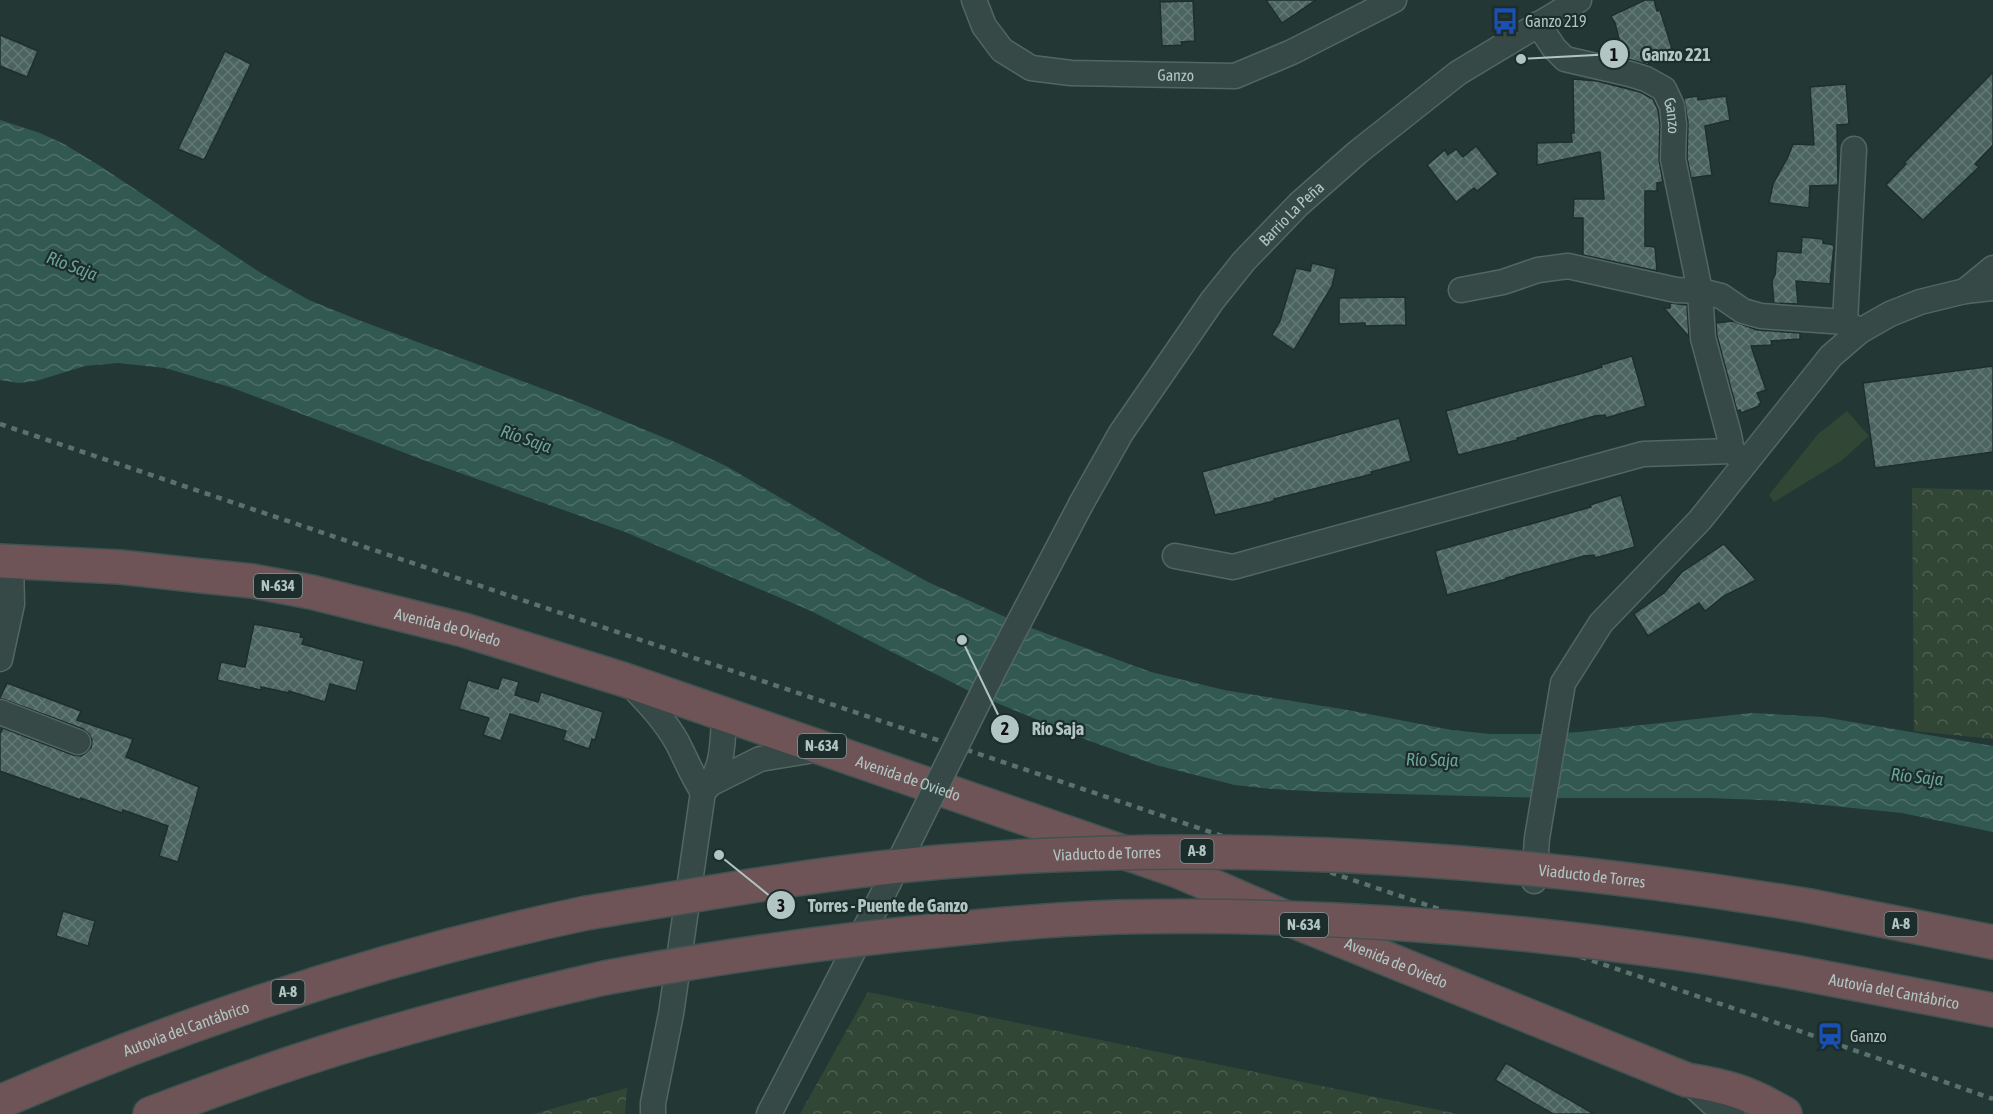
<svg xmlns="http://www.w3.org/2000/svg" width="1993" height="1114" font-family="'Asap Condensed',sans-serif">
	<defs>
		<pattern id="forest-crowns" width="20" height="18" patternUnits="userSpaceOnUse" patternTransform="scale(1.5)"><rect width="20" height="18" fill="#324636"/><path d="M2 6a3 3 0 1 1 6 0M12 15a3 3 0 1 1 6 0" fill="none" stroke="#4d5f51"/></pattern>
		<pattern id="water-waves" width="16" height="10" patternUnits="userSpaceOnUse" patternTransform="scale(1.5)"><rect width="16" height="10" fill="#325852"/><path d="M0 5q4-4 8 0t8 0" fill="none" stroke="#4d6e69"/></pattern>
		<pattern id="building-cross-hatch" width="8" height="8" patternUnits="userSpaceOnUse" patternTransform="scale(1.5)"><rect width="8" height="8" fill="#4b6460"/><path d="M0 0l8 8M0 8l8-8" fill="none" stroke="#637975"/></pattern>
	</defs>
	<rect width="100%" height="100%" fill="#233835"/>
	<g fill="url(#forest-crowns)">
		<path d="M1912 488 1993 490V739L1914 731Z"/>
		<path d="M868 992 1458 1114H800Z"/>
		<path d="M627 1088 625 1114H533Z"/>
	</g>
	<path fill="#324636" d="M1847 411 1869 436 1841 461 1774 502 1769 495 1818 434Z"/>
	<path fill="url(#water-waves)" d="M0 120 40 133 64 144 97 164 261 273 309 300 356 319 573 400 677 443 728 467 871 551 928 582 1023 625 1151 672 1224 690 1342 709 1452 730 1490 734H1542L1579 732 1751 713 1823 717 1993 746V832L1902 813 1784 801 1709 798H1548L1324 792 1273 789 1235 785 1156 765 1079 737 973 693 809 610 625 532 421 459 230 387 165 368 118 363 85 366 36 381 19 383 0 380Z"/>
	<g fill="url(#building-cross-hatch)" stroke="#1e2f2d" stroke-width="1.5">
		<path d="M1266 0H1316L1282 23Z"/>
		<path d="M1645 0H1654L1657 11 1660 10 1672 49 1661 52 1662 56 1648 60 1649 65 1624 58 1615 23 1611 16Z"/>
		<path d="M1193 1 1195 41 1181 42 1182 45 1162 46 1160 2Z"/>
		<path d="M0 35 38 51 27 77 0 66Z"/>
		<path d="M225 51 251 64 204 160 178 149Z"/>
		<path d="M1993 72V145L1975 164 1979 167 1923 220 1886 185 1906 164 1904 163Z"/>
		<path d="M1573 79 1597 81 1640 92 1653 99 1658 110 1660 125 1659 159 1663 182 1657 183V191H1645V246L1655 247 1657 271 1583 255V218H1573L1574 199H1604L1600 152 1537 165V143L1572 142 1571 133H1574Z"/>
		<path d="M1846 84 1849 124 1837 125 1838 185 1810 186 1809 208 1769 203 1773 184 1788 157 1793 144 1814 145 1810 87Z"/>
		<path d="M1698 96V100L1726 96 1730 120 1705 126 1712 175 1691 178 1687 158 1688 123 1684 98Z"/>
		<path d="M1476 146 1498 174 1477 191 1474 188 1456 202 1427 165 1445 150 1448 155 1456 149 1463 157Z"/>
		<path d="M1802 237 1823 239V243L1834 245 1830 284 1796 281 1798 304 1774 303 1772 281 1775 275 1777 251 1801 253Z"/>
		<path d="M1312 263 1336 269 1332 286 1294 350 1272 335 1280 321 1296 268 1310 271Z"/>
		<path d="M1405 297 1406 325 1365 326V323L1339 324V298Z"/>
		<path d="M1670 303 1687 305 1689 337 1664 308H1670Z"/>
		<path d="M1733 321 1757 330 1800 333V339L1771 341 1772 345 1751 346 1766 390 1757 393 1761 403 1759 404V406L1741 413 1740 410 1737 411 1717 336 1716 323Z"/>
		<path d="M1632 356 1646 406 1606 418 1605 415 1595 416 1517 438V440L1458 455 1446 411 1583 373 1602 367 1601 365Z"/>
		<path d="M1993 366V452L1875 468 1863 383Z"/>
		<path d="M1399 418 1411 461 1371 472 1372 474 1274 499V501L1215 515 1202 472Z"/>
		<path d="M1621 495 1635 547 1595 558 1594 555 1584 556 1506 578 1507 579 1447 595 1435 551 1591 507 1590 505Z"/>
		<path d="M1724 544 1756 580 1724 596 1705 611 1699 603 1648 636 1634 614 1664 593 1682 572Z"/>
		<path d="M254 624 301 633 300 637 304 638 302 644 364 661 356 691 330 684 325 702 289 691V693L261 687V690L217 680 221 662 245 667Z"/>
		<path d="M502 677 519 682 515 695 538 702 541 692 603 712 595 740 592 739 589 749 563 740 566 731 510 714 501 741 483 735 489 718 459 709 468 680 498 689Z"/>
		<path d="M7 683 81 711 77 720 133 739 126 757 199 787 178 862 159 856 168 826 123 810 122 813 81 798V800L0 771V734L3 728 73 755 81 756 86 753 91 748 92 740 89 734 83 729 0 698Z"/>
		<path d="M63 911 95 921 88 946 56 936Z"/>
		<path d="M1506 1063 1594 1114H1553L1495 1080Z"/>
	</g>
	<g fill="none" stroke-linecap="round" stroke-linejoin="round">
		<defs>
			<g id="minor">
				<path id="s1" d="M974 0 984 26 1002 50 1031 68 1071 73 1235 76 1292 52 1394 0"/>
				<path id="s2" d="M1538 24 1554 48 1565 59 1630 74 1646 79 1664 89 1672 106 1674 124 1673 159 1700 291 1703 338 1729 435 1732 451 1744 461"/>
				<path d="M1461 290 1503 282 1538 270 1568 266 1676 290 1700 291 1721 296 1743 311 1761 316 1845 322 1860 331"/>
				<path d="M1965 291 1993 268"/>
				<path d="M1845 322 1854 149"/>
				<path id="s3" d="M1081 504 1121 433 1212 301 1244 261 1299 204 1358 152 1458 73 1579 0"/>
				<path d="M1175 556 1233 567 1643 454 1732 451"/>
				<path d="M0 659 12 604 11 562"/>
				<path d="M629 683C647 702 664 719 677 742 686 759 692 776 703 792"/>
				<path d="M0 712 78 742"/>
				<path d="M712 783 760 759 820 749"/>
				<path d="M1534 881 1537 838 1563 683 1601 623 1700 520 1831 356 1860 331 1890 314 1920 302 1965 291 1993 288"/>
				<path d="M1687 1080 1713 1104 1732 1114"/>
				<path d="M653 1114V1103L671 1014 703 792C724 772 723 740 724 713"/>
				<path d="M769 1114 888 884"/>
			</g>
			<g id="highway">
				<path id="s4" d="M0 561 120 567 193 575 252 581 311 592 464 630 625 680 1178 871 1296 922 1687 1080C1727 1086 1750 1093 1785 1114"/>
				<path d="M1810 906 1993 942"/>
				<path id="s5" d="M1794 972 1993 1010"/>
				<path id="s6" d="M0 1102C189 1020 384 956 586 913"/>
				<path d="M150 1114C231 1083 313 1054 396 1031 465 1011 534 994 604 978"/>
			</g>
		</defs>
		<use href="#minor" stroke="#546664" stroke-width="27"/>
		<use href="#highway" stroke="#415351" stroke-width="36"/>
		<use href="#minor" stroke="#364946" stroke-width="24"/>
		<use href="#highway" stroke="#6e5457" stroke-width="33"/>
		<path stroke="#5a726e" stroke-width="4.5" stroke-dasharray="6 6" stroke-linecap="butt" d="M0 424 1780 1024 1993 1099"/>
		<defs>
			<path id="minor-bridge" d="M888 884 995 668 1081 504"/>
			<g id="highway-bridge">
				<path id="s7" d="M586 913C703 894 822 872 941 862 1231 838 1522 858 1810 906"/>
				<path d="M604 978C716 957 830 941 944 930 1001 924 1059 919 1118 917 1302 913 1487 926 1670 952 1711 957 1753 965 1794 972"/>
			</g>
		</defs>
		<use href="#minor-bridge" stroke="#546664" stroke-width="27" stroke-linecap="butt"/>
		<use href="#highway-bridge" stroke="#415351" stroke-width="36" stroke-linecap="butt"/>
		<use href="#minor-bridge" stroke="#364946" stroke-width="24"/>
		<use href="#highway-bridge" stroke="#6e5457" stroke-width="33"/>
	</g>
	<defs>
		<symbol id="bus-bare" viewBox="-9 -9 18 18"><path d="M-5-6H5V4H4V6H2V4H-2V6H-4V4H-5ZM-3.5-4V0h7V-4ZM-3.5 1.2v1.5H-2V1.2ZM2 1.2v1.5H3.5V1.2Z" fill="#1a4fb4" stroke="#1c2d2b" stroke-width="2.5" paint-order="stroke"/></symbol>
		<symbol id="station-bare" viewBox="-9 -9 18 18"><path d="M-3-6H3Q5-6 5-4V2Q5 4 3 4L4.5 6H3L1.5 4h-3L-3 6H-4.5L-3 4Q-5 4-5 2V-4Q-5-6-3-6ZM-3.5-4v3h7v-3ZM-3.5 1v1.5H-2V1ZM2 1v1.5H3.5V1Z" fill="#1a4fb4" stroke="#1c2d2b" stroke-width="2.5" paint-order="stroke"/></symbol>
	</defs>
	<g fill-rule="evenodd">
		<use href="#bus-bare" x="1486" y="2" width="38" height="38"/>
		<use href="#station-bare" x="1811" y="1017" width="38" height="38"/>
	</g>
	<g text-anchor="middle" stroke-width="4.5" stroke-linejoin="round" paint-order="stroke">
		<g fill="#1c2d2b" stroke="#849795" stroke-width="1.5">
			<rect x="254" y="574" width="48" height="24" rx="4.5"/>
			<rect x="798" y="734" width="48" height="24" rx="4.5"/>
			<rect x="1180.5" y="839" width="33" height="24" rx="4.5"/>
			<rect x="1884.5" y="912" width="33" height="24" rx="4.5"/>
			<rect x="1280" y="913" width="48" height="24" rx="4.5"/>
			<rect x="271.5" y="980" width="33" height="24" rx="4.5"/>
		</g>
		<g font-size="15" font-weight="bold" fill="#b1c5c2">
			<text x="278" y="591">N-634</text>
			<text x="822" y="751">N-634</text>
			<text x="1197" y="856">A-8</text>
			<text x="1901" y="929">A-8</text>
			<text x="1304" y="930">N-634</text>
			<text x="288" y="997">A-8</text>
		</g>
		<g font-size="16" fill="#b1c5c2" stroke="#1c2d2b" text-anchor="start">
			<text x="1525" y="27">Ganzo 219</text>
			<text x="1850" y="1042">Ganzo</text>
		</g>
		<g font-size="16" fill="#b1c5c2" stroke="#1c2d2b">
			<text dy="6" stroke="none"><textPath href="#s1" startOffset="237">Ganzo</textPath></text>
			<text dy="6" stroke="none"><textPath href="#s2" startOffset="177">Ganzo</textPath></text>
			<text dy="6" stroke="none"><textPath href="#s3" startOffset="360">Barrio La Peña</textPath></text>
			<text dy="6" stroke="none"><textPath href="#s4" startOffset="454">Avenida de Oviedo</textPath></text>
			<text dy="6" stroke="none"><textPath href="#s4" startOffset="939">Avenida de Oviedo</textPath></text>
			<text dy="6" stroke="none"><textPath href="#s7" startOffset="525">Viaducto de Torres</textPath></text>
			<text dy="6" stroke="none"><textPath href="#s7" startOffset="1011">Viaducto de Torres</textPath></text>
			<text dy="6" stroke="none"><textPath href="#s4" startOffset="1461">Avenida de Oviedo</textPath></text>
			<text dy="6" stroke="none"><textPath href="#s5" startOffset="102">Autovía del Cantábrico</textPath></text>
			<text dy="6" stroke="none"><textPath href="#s6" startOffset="200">Autovía del Cantábrico</textPath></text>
		</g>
		<g font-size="18" font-style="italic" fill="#6ca299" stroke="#1c2d2b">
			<text transform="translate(72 266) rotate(21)" y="6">Río Saja</text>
			<text transform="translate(526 439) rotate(19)" y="6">Río Saja</text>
			<text transform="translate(1432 760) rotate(1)" y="6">Río Saja</text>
			<text transform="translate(1917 777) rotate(6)" y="6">Río Saja</text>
		</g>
	</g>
	<path fill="none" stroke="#b1c5c2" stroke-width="2" d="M1521 59L1614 54M962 640L1005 729M719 855L781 905"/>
	<g fill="#b1c5c2" stroke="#1c2d2b" stroke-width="2">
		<circle cx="1521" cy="59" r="6"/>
		<circle cx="962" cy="640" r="6"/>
		<circle cx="719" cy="855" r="6"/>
		<circle cx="1614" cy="54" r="15"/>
		<circle cx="1005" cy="729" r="15"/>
		<circle cx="781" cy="905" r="15"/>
	</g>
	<g font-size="18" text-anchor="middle" font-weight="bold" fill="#111">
		<text x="1614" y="61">1</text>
		<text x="1005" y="735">2</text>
		<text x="781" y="912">3</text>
	</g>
	<g font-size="18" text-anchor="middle" font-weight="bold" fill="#b1c5c2" stroke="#1c2d2b" stroke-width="4.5" stroke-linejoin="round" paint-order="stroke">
		<text x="1676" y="61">Ganzo 221</text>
		<text x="1058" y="735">Río Saja</text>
		<text x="888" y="912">Torres - Puente de Ganzo</text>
	</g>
</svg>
